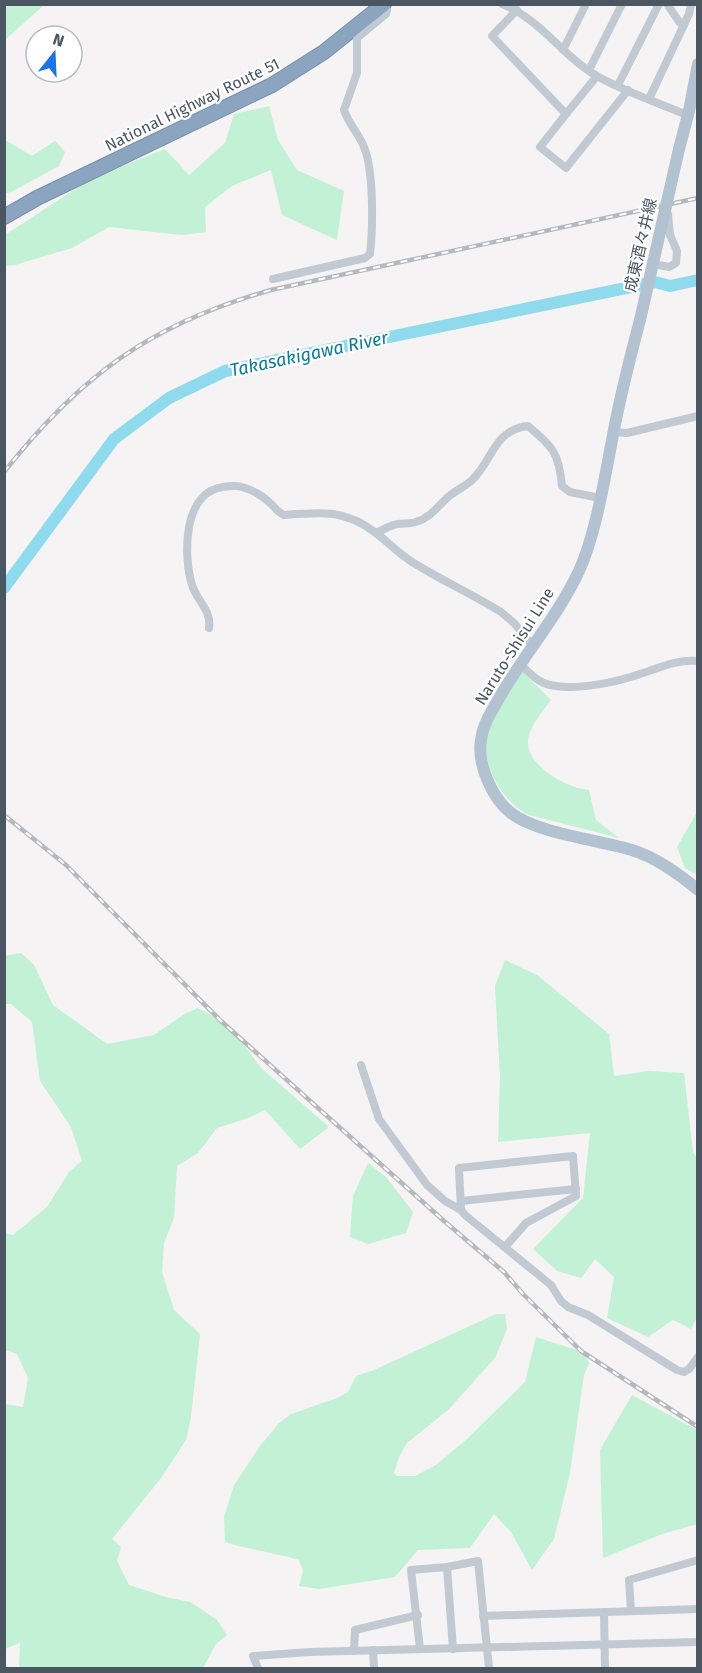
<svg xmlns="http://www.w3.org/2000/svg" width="702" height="1673" font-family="'Fira Sans','Noto Sans JP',sans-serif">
	<rect width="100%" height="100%" fill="#f5f3f3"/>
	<g fill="#c3f1d5">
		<path d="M5 4H44V5L5 40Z"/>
		<path d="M269 106 278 140 297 170 344 191 337 240 282 215 271 170 232 186 205 207 206 232 182 235 109 227 72 248 15 265 5 266V235L92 178 165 149 189 175 225 143 234 114Z"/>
		<path d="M5 140 32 156 55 141 65 152 59 166 11 192 5 193Z"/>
		<path d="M520 669 551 700C543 711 529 727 528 741 527 767 567 788 589 790L596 820 619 838 529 815C498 800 477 757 490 723 497 705 510 687 520 669Z"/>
		<path d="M697 812V875L685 868 677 847Z"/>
		<path d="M21 953 34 965 53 1005 107 1044 154 1035 186 1013 198 1008 230 1026 261 1068 329 1127 300 1149 265 1110 248 1118 217 1128 198 1153 177 1166 174 1218 164 1243 162 1272 174 1310 200 1334 191 1417 186 1440 161 1478 112 1539 121 1547 117 1561 129 1585 166 1597 190 1602 216 1619 227 1635 216 1644 203 1668H19L20 1643 5 1649V1404L23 1407 28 1378 17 1354 5 1350V1233L13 1235 47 1207 69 1172 82 1161 71 1127 40 1081 32 1022 11 1004H5V956Z"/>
		<path d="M505 960 537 975 609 1034 614 1076 649 1071 684 1073 693 1152 698 1160V1315L691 1329 673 1320 648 1337 607 1318 614 1277 595 1259 581 1278 557 1271 533 1249 583 1198 590 1133 498 1142 500 1077 495 986Z"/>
		<path d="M368 1163 386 1177 413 1212 406 1233 368 1244 350 1237 353 1196Z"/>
		<path d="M496 1314H505L507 1329 495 1358 448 1410 407 1443 399 1457 394 1473 397 1476H415L436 1465 467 1439 525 1382 536 1337 583 1352 589 1363 584 1375 570 1473 554 1539 532 1570 511 1532 494 1514 470 1548 418 1550 395 1577 319 1589 299 1586 303 1571 299 1560C274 1552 249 1550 225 1542L224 1517 234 1485 260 1446 278 1424 291 1414 337 1398 348 1392 356 1376 374 1370Z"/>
		<path d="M632 1395 697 1430V1524L662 1534 603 1558 600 1450Z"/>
	</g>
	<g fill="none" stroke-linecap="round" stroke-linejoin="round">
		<path stroke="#90daee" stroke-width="12" d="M4 588 114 439 169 398 225 371 655 282 670 286 698 280"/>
		<defs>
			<path id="highway" d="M4 217 37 198 272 85 324 52 384 4"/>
		</defs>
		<use href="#highway" stroke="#7690ad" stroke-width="16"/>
		<g stroke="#c1cad2" stroke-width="8">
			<path d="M502 4C541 19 562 56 597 76 621 90 656 102 682 113L689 111"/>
			<path d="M667 4 680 23 684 25"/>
			<path d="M517 10 492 36 566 114 540 147 566 168 628 90"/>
			<path d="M563 50 586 4"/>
			<path d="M589 70 622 4"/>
			<path d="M618 85 659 4"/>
			<path d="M649 99 689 14 691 4"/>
			<path d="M566 114 597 76"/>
			<path d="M653 264 669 267 676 263 677 251 670 235 668 214"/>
			<path d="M273 279 365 258 370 254C373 228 374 171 364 147 359 134 348 123 344 110L357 73V38L386 14 387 10 383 5"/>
			<path d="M613 432 627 433 698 416"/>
			<path d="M376 533C383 530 390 525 398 524 404 523 410 524 416 522 430 518 438 506 448 497 455 491 464 487 471 481 493 461 493 430 528 426 553 447 559 453 562 486L570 492 600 498"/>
			<path d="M209 628C212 611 197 601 192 585 183 555 183 492 223 487 229 486 236 485 242 487 252 490 263 496 270 503 275 507 277 512 284 515 320 512 345 509 376 533 388 542 399 554 412 562 441 580 472 594 501 612L514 623 533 646"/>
			<path d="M520 664C529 672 538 683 550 685 576 691 618 682 643 673 661 667 678 659 698 661"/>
			<path d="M361 1065 379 1119 427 1185 445 1201 461 1210 465 1215 551 1285 561 1301 568 1307 588 1315 677 1370 684 1372 689 1369 698 1357"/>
			<path d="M461 1201 576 1189"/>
			<path d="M461 1210 459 1168 573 1156 576 1196 526 1223 505 1247"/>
			<path d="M447 1567 453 1649"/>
			<path d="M631 1610 629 1580 698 1560"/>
			<path d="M604 1612 605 1668"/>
			<path d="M483 1616 698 1609"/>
			<path d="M420 1649 411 1570 447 1567 478 1561 489 1668"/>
			<path d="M373 1650 374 1668"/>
			<path d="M354 1651 355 1630 418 1615"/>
			<path d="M258 1668 253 1656 310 1652 698 1642"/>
		</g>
		<g stroke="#b3c2d1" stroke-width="12">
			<path d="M679 149 689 111 698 64"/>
			<path d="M640 320C630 358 620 396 613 435 605 476 596 534 579 571 558 616 525 653 501 695 493 709 483 723 481 740 477 764 492 798 511 813 536 833 599 840 632 850 657 858 678 873 698 890"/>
		</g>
		<use href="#highway" stroke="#8ba5c1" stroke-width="14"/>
		<defs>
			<g id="rail">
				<path d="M4 472C81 375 151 324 271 290L698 198"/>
				<path d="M4 815 66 865 221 1021 444 1221 504 1272 523 1294 581 1351 698 1427"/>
			</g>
		</defs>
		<use href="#rail" stroke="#b5b8bd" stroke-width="4.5"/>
		<use href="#rail" stroke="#fff" stroke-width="2" stroke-dasharray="7" stroke-linecap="butt"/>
		<path stroke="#b3c2d1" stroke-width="12" d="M640 320 679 149"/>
	</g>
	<g text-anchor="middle" stroke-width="4.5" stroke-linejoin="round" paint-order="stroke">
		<g font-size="16" fill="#4a5661" stroke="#fff">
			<text transform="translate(192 104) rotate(-26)" y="6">National Highway Route 51</text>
			<text transform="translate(640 245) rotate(-77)" y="6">成東酒々井線</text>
			<text transform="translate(514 646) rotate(-58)" y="6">Naruto-Shisui Line</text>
		</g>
		<g font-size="18" font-style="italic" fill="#0c7c9b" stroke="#fff">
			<text transform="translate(309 354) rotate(-12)" y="6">Takasakigawa River</text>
		</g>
	</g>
	<rect width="702" height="1673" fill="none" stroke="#4a5661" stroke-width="12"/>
	<g transform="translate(54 54) rotate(18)"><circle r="28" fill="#ffffff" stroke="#b7bbc0" stroke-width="1.5"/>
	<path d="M0-4.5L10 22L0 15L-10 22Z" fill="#1a73e8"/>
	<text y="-9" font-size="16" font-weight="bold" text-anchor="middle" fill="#4a5661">N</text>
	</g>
</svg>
